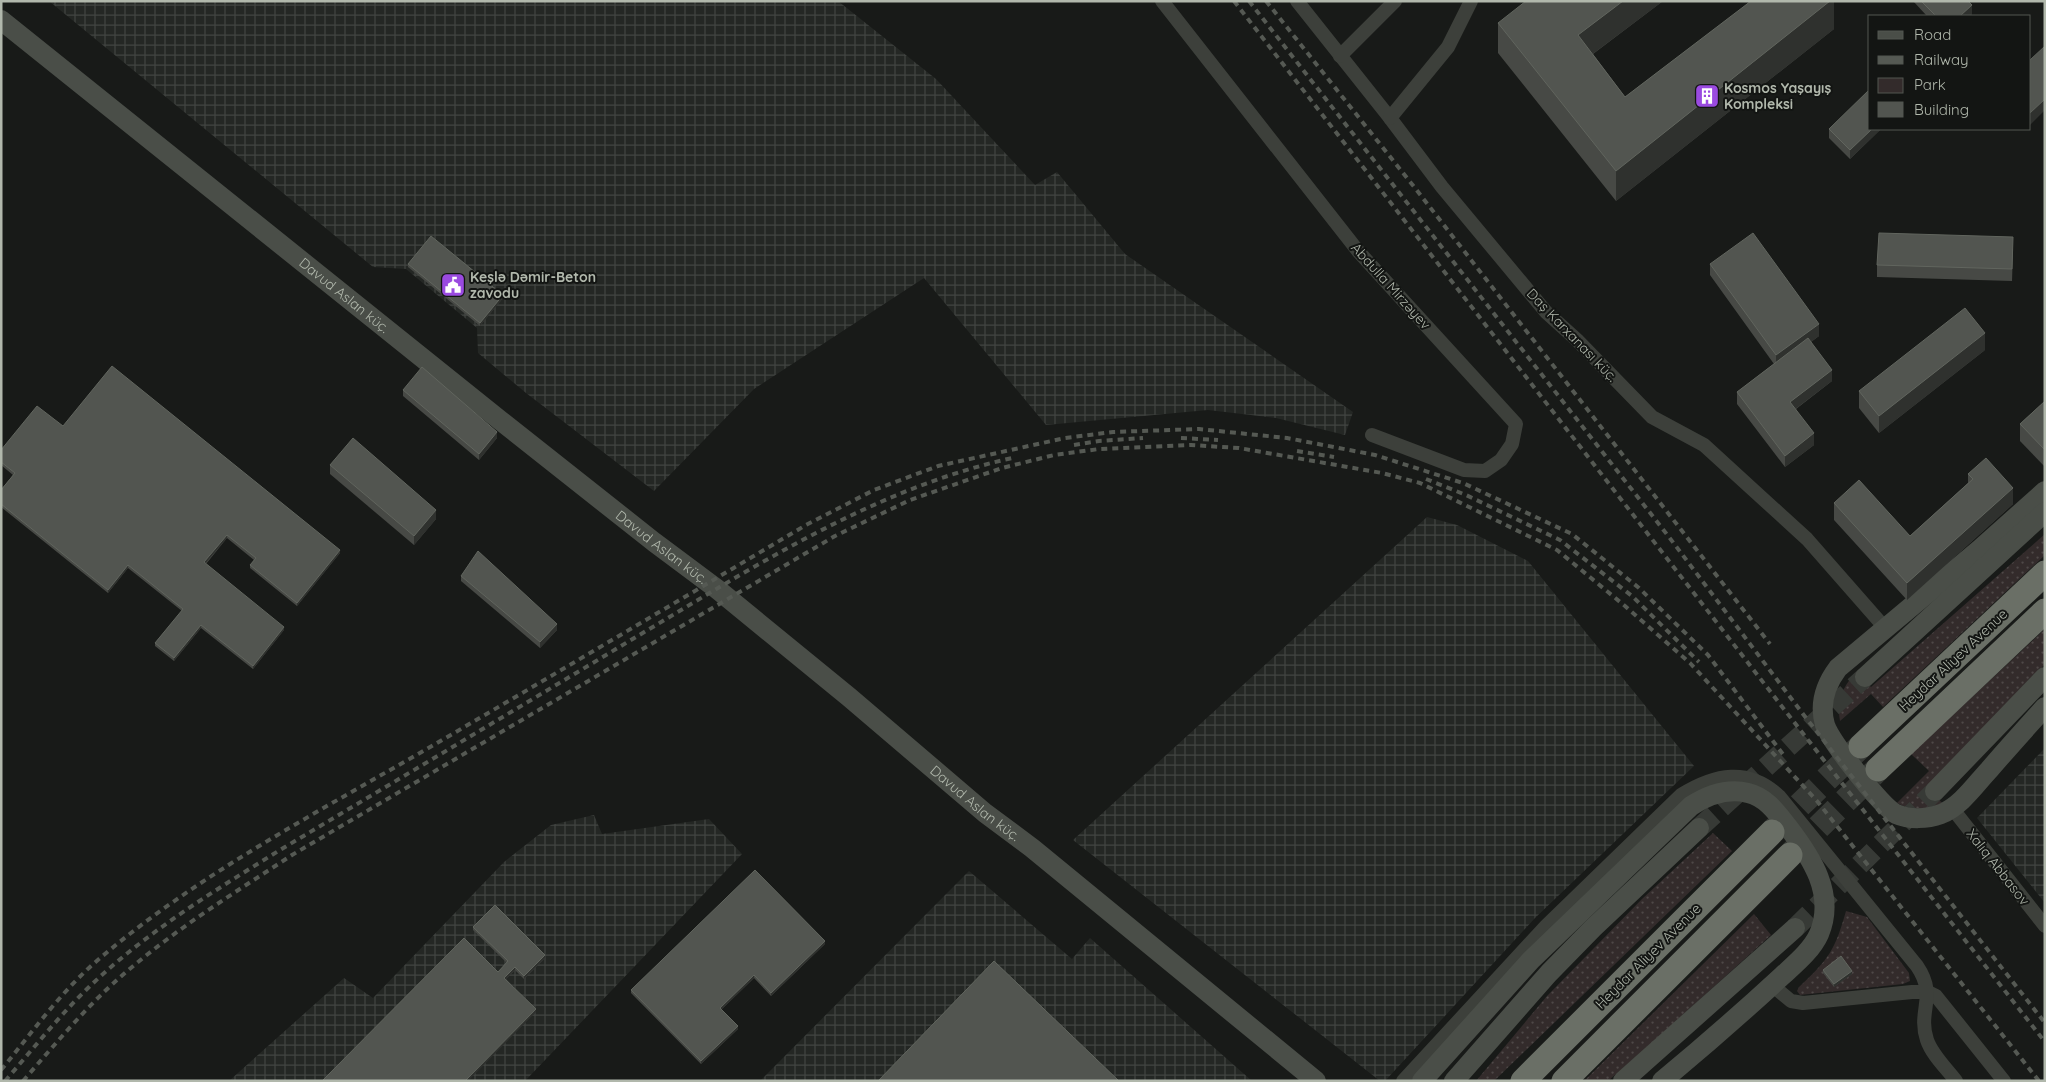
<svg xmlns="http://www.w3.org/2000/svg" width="2046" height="1082" font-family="Quicksand,sans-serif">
	<defs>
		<pattern id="industrial-grid" width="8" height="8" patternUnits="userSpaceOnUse" patternTransform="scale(1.25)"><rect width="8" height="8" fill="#242724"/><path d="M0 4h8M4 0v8" fill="none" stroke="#414441"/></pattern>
		<pattern id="green-dots" width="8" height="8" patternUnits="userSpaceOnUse" patternTransform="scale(1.25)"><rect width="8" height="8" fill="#332b2b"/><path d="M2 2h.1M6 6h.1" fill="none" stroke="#4e4847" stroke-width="1.8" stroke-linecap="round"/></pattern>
	</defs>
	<rect width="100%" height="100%" fill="#181a18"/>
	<g fill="url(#industrial-grid)">
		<path d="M49 1H838L936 79 1035 185 1057 172 1125 254 1353 412 1345 435 1276 418 1208 410 1046 425 924 278 754 389 654 491 526 393 478 353 477 328 406 269 373 267Z"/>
		<path d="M1427 517 1457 525 1528 561 1694 766 1535 918 1385 1081H1380L1073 840Z"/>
		<path d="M2045 748V903L1977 818Z"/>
		<path d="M594 815 602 834 709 819 742 854 525 1081H229L344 978 373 998 504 862 551 825Z"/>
		<path d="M969 871 1072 959 1090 938 1252 1081H760Z"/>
	</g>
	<g fill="url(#green-dots)">
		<path d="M2045 534V555L1883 707 1871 694 1840 721C1836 701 1843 685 1857 672L1871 687Z"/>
		<path d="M2045 629V664L1928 787 1942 803C1927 810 1911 811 1897 803L1929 771 1911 754Z"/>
		<path d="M1713 833 1732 851 1494 1081H1476L1547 996 1642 899Z"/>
		<path d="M1846 911 1867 917 1909 973 1910 981 1903 984 1800 995 1797 991 1799 987C1829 959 1835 950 1846 911Z"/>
		<path d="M1754 914 1771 935 1653 1042 1608 1081H1584Z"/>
	</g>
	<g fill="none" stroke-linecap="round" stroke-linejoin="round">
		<g stroke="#373a36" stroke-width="20" stroke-dasharray="20 10" stroke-linecap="butt">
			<path d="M1699 828 1865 677"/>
			<path d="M1795 928 1935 791"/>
		</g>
		<g stroke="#373a36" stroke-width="25" stroke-dasharray="25 12" stroke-linecap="butt">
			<path d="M1773 831 1861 746"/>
			<path d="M1792 853 1878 769"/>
		</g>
		<g stroke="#3d403b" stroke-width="14">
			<path d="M1162 1 1358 251 1516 424 1512 444 1501 460 1485 471 1464 470 1372 435"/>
			<path d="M1297 1 1390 118 1442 187 1546 312 1577 340 1652 417 1704 445 1807 539 1886 629"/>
			<path d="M1340 56 1395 1"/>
			<path d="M1390 118 1448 47 1471 1"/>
			<path d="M1952 808 2045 926"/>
			<path d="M1772 985 1791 1001 1803 1003 1912 992H1928L1936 996 2004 1081"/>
			<path d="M1403 1081 1546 926 1681 795C1715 774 1748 767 1779 796L1917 966C1938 997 1917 1010 1927 1040 1932 1055 1947 1069 1956 1081"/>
		</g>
		<g stroke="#4a4e48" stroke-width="20">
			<path id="s1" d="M1 20 501 421 654 542 717 589 849 697 985 813 1032 848 1316 1081"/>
			<path d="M2045 491 1979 550 1838 668C1826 684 1819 704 1825 725 1831 742 1881 806 1896 814 1910 820 1927 819 1941 814 1961 806 1975 785 1989 770 2007 749 2026 728 2045 707"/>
			<path d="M1865 677 2045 512"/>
			<path d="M1935 791 2045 677"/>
			<path d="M1422 1081 1531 960 1691 806C1708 795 1728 788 1748 793 1766 797 1777 813 1788 827 1811 857 1836 894 1819 934 1812 950 1795 964 1782 976 1743 1012 1703 1047 1662 1081"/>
			<path d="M1454 1081 1549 973 1593 928 1699 828"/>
			<path d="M1623 1081 1795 928"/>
		</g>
		<g stroke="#6a6f66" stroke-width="25">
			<path d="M1861 746 2045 573"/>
			<path d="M1878 769 2045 611"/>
			<path d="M1523 1081 1772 832"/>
			<path d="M1564 1081 1790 855"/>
		</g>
		<g stroke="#555953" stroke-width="4" stroke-dasharray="6 5" stroke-linecap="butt">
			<path d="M1234 1 1794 722 2045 1042"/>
			<path d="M1249 1 1669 537 1803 714 2045 1023"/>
			<path d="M1266 1 1415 188 1770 644"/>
			<path d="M1181 438 1218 440"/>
			<path d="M1074 445 1099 441 1143 438"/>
			<path d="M1297 451 1334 457"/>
			<path d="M1426 479 1466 495 1560 540 1632 596 1699 662"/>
			<path d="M1 1070C30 1035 57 997 91 966 192 877 322 810 437 743 560 671 683 598 806 525L874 490 938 466 1065 438 1113 432 1199 429 1287 438 1375 455 1463 483 1572 534 1639 588 1708 655 1785 757"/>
			<path d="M5 1081C33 1049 59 1016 89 987 145 933 214 891 280 850 399 779 518 708 636 637 757 565 874 489 1012 458"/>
			<path d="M23 1081C50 1050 76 1019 105 991 161 938 228 897 292 855L835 536 910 500 1002 468 1054 455 1099 449 1191 445 1239 448 1382 473 1420 483 1557 550 1625 606 1690 663 1817 801 2039 1081"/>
		</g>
	</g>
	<g fill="#474945">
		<path d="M1663 1 1593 54 1625 97 1749 3 1747 1H1834V29L1616 201 1498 53V23Z"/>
		<path d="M1913 1H1968L1972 14 1969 16H1927Z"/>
		<path d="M1829 129H1881L1850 159 1829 138Z"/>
		<path d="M2013 249 2012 281 1877 277V265Z"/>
		<path d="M408 264 503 298 480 326 408 267Z"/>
		<path d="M1710 264 1819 336 1811 342 1832 381 1796 409 1814 445 1785 467 1737 404V392L1774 364 1710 275Z"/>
		<path d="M1985 350 1879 433 1859 408V391Z"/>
		<path d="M403 390 497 438 479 460 403 396Z"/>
		<path d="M2045 401V467L2020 441V424Z"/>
		<path d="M63 426 340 553 297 606 250 568V565L254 560 227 538 206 564 284 630 253 669 201 628 174 661 155 646V643L182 611 128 568 108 593 1 507V490L13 475 1 465V450Z"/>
		<path d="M330 465 436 519 414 545 330 474Z"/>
		<path d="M1968 474 2013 504 1907 600 1834 520V503L1910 536 1968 483Z"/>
		<path d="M461 576 557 630 540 648 461 581Z"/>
		<path d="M473 927 545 958 524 979 515 970 506 979 536 1012 498 972 507 963 473 930Z"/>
		<path d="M825 944 771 996 754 978 721 1010 738 1029 701 1064 631 993V990Z"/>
		<path d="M1823 970 1852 974 1834 987 1823 973Z"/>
	</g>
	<g fill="#2f312e">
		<path d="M1623 1H1663L1578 65V35Z"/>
		<path d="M1830 1H1834V29L1616 201V171Z"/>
		<path d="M1972 5V14L1969 16H1960Z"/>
		<path d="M2045 99V110L2030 125V113Z"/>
		<path d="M1872 129H1881L1850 159V150Z"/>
		<path d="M503 295V298L480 326V323Z"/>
		<path d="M1819 324V336L1776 367V355Z"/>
		<path d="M1985 333V350L1879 433V416Z"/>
		<path d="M1832 370V381L1790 413V402Z"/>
		<path d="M497 432V438L479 460V454Z"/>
		<path d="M1814 433V445L1785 467V456Z"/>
		<path d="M2013 488V504L1907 600V583Z"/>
		<path d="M436 510V519L414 545V536Z"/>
		<path d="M227 535V538L204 565V562Z"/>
		<path d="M340 550V553L297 606V603Z"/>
		<path d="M128 565V568L108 593V590Z"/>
		<path d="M557 624V630L540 648V642Z"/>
		<path d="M201 625V628L174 661V658Z"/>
		<path d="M284 627V630L253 669V666Z"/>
		<path d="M825 941V944L771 996V993Z"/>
		<path d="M545 955V958L524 979V976Z"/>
		<path d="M515 967V970L504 981V978Z"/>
		<path d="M1852 971V974L1834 987V984Z"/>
		<path d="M754 975V978L720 1011V1008Z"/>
		<path d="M536 1009V1012L468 1081H465Z"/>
		<path d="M738 1026V1029L701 1064V1061Z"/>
	</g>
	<g fill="#525550" stroke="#61655e">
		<path d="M1526 1H1623L1578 35 1625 97 1751 1H1830L1616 171 1498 23Z"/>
		<path d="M1921 1H1968L1972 5 1960 16H1936Z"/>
		<path d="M2045 46V99L2030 113V60Z"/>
		<path d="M1870 89V129H1872L1850 150 1829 129Z"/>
		<path d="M1753 233 1819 324 1776 355 1710 264Z"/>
		<path d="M1879 233 2013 237 2012 269 1877 265Z"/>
		<path d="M431 236 503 295 480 323 408 264Z"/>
		<path d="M1965 308 1985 333 1879 416 1859 391Z"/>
		<path d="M1808 338 1832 370 1790 402 1814 433 1785 456 1737 392Z"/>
		<path d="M112 366 340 550 297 603 250 565 256 558 227 535 204 562 284 627 253 666 201 625 174 658 155 643 183 609 128 565 108 590 1 504V490L15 473 1 462V450L37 406 63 426Z"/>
		<path d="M422 367 497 432 479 454 403 390Z"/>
		<path d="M2045 401V450L2020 424Z"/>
		<path d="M353 438 436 510 414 536 330 465Z"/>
		<path d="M1986 458 2013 488 1907 583 1834 503 1859 480 1910 536 1973 479 1968 474Z"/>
		<path d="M478 551 557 624 540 642 461 576Z"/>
		<path d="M755 870 825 941 771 993 754 975 720 1008 738 1026 701 1061 631 990Z"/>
		<path d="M495 905 545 955 524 976 515 967 504 978 536 1009 465 1081H322L464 938 498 972 508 961 473 927Z"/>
		<path d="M1841 956 1852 971 1834 984 1823 970Z"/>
		<path d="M994 961 1119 1081H878Z"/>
	</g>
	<defs>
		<symbol id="building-square" viewBox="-11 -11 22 22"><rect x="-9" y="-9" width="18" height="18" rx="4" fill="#9a4ae0" stroke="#131513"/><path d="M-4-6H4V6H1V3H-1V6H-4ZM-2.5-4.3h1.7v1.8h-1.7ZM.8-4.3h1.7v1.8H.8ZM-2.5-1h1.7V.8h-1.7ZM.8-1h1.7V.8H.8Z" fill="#fff"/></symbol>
		<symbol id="civic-square" viewBox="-11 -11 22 22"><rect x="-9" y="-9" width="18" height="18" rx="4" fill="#9a4ae0" stroke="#131513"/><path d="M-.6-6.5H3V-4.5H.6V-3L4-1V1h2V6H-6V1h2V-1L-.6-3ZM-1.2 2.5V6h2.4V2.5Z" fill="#fff"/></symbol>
	</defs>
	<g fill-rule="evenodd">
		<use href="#building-square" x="1693" y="82" width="28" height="28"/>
		<use href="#civic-square" x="439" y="271" width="28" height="28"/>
	</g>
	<g text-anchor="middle" stroke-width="4" stroke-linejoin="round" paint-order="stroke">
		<g font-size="14" font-weight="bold" fill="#b1b8ac" stroke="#131513" text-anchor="start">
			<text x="1724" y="93">Kosmos Yaşayış<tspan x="1724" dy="16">Kompleksi</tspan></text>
			<text x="470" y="282">Keşlə Dəmir-Beton<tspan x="470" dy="16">zavodu</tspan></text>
		</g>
		<g font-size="14" fill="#b1b8ac" stroke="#131513">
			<text transform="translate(1391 286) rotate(48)" y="5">Abdulla Mirzəyev</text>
			<text dy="5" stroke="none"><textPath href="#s1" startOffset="440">Davud Aslan küç.</textPath></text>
			<text transform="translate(1572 335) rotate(46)" y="5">Daş Karxanası küç.</text>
			<text dy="5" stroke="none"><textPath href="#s1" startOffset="845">Davud Aslan küç.</textPath></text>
			<text transform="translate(1953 660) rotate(-43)" y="5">Heydar Aliyev Avenue</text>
			<text dy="5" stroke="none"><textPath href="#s1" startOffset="1250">Davud Aslan küç.</textPath></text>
			<text transform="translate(1998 867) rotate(52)" y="5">Xalıq Abbasov</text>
			<text transform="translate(1648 956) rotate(-45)" y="5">Heydar Aliyev Avenue</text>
		</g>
	</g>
	<rect width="2046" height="1082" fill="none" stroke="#b1b8ac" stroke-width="5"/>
	<rect x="1868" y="15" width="162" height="115" fill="#131513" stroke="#525650"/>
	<rect x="1878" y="31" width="25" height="8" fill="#4a4e48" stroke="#525650"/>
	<text x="1914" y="40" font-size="15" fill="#b1b8ac">Road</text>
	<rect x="1878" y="56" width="25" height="8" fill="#555953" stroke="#525650"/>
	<text x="1914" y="65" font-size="15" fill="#b1b8ac">Railway</text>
	<rect x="1878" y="78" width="25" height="15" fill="#332b2b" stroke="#525650"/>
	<text x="1914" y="90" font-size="15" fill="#b1b8ac">Park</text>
	<rect x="1878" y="102" width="25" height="15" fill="#525550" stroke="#525650"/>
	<text x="1914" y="115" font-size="15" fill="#b1b8ac">Building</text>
</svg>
